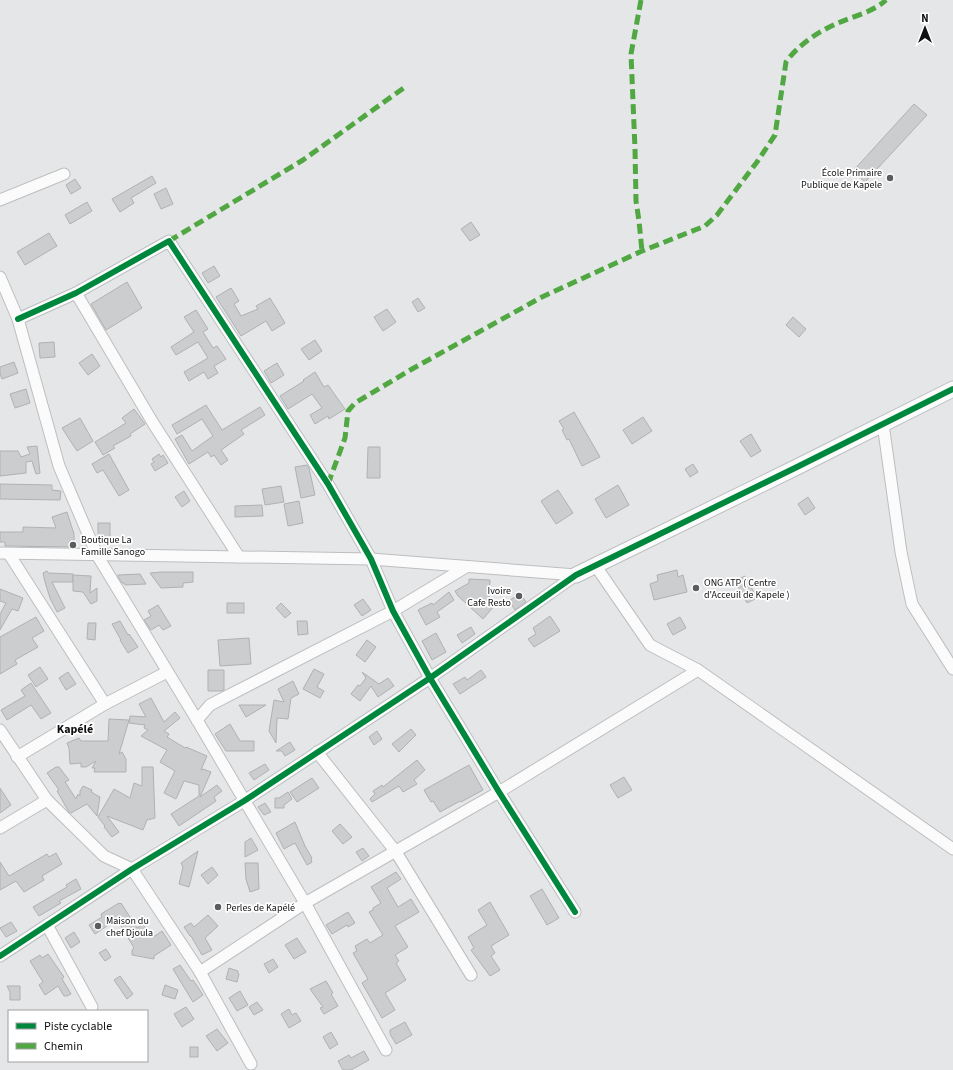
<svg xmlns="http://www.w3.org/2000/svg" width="953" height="1070" font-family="'Source Sans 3',sans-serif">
	<rect width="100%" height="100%" fill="#e5e6e8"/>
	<g fill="#cccdce" stroke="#b0b1b3">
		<path d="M914 104 927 115 865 182 853 171Z"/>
		<path d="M152 176 156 183 131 198 134 203 120 212 112 199Z"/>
		<path d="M75 179 81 188 71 194 66 185Z"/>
		<path d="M166 188 173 204 161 209 154 194Z"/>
		<path d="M87 202 92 211 70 224 65 215Z"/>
		<path d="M471 222 480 235 470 241 461 229Z"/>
		<path d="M49 233 57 246 25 265 17 252Z"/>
		<path d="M214 266 220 276 208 283 202 273Z"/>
		<path d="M127 282 142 308 106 330 91 304Z"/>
		<path d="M231 288 239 301 234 304 241 316 258 309 256 306 270 298 285 323 272 331 266 321 241 336 216 297Z"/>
		<path d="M418 298 425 308 418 312 412 302Z"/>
		<path d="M387 309 396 322 383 331 374 317Z"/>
		<path d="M196 310 208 329 203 332 213 348 217 346 226 359 214 366 218 373 208 379 204 372 189 381 184 372 208 358 198 342 176 355 171 347 194 332 184 317Z"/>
		<path d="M793 317 806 329 799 337 786 325Z"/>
		<path d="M315 340 322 351 309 360 301 349Z"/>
		<path d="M54 342 55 357 40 358 39 343Z"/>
		<path d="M92 354 100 366 88 375 79 363Z"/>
		<path d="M14 362 18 373 2 379 0 374V367Z"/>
		<path d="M277 363 284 375 271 383 264 371Z"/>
		<path d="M315 372 324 387 328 385 345 409 329 419 328 416 315 424 310 415 322 408 312 394 288 409 280 396 304 381 303 380Z"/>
		<path d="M26 389 30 403 15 408 10 394Z"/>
		<path d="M206 405 222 430 260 407 265 415 241 430 244 434 221 450 228 460 221 465 214 455 211 457 208 452 189 464 175 439 182 435 192 451 213 436 202 419 177 434 172 425Z"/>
		<path d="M134 409 145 424 130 434 131 436 113 446 115 448 103 455 95 442 126 423 122 418Z"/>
		<path d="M574 412 600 457 582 466 569 439 567 440 562 430 564 429 559 421Z"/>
		<path d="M643 417 652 431 632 444 623 430Z"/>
		<path d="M80 418 93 441 77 451 62 428Z"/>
		<path d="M751 434 761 451 751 457 740 441Z"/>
		<path d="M37 446 40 473 36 474 32 461 26 462V473L0 476V451H18L21 457 30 454 27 447Z"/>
		<path d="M368 447H380V478H367Z"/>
		<path d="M109 454 129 490 119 496 103 470 97 473 92 464Z"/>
		<path d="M159 454 161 457 163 455 168 463 155 471 151 464 154 462 152 459Z"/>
		<path d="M693 464 698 472 690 477 685 469Z"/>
		<path d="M307 465 309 468 315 495 301 498 295 467Z"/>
		<path d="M0 484 52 485V490L61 491 60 500 0 499Z"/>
		<path d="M618 485 629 505 606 518 595 499Z"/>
		<path d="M281 486 284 502 265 505 262 489Z"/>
		<path d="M558 490 573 513 556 524 541 501Z"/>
		<path d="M184 491 190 501 182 507 175 497Z"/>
		<path d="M808 497 815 508 805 515 798 504Z"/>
		<path d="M299 501 303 523 288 526 284 504Z"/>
		<path d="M262 505 263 516 235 517V506Z"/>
		<path d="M67 512 74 534V547L5 546V542H0V532H23V527L56 528 52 517Z"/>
		<rect x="98" y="523" width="12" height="17"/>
		<path d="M677 570 678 577 683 575 687 592 654 600 650 584 658 581 657 575Z"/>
		<path d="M47 571 48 573 73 574V582H52L65 608 57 612 50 598 45 582 43 573Z"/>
		<path d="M161 572H193V582L183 583V587L161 588 150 573Z"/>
		<path d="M140 574 146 584 125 585 124 583H122L118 577V575Z"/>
		<path d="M73 575 91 576 90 593 97 588V601L91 604 83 592 73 591Z"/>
		<path d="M745 576 757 598 747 603 735 581Z"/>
		<path d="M469 579 490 580 489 599 496 604 483 619 458 596 455 591 469 583Z"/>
		<path d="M0 589 23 598 18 611 12 609 0 630V614L6 603 0 601Z"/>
		<path d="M449 592 454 600 437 612 440 617 426 625 418 610 432 603 433 605Z"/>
		<path d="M520 593 526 602 515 610 509 601Z"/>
		<path d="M363 599 371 610 362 616 354 605Z"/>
		<rect x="227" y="603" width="17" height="10"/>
		<path d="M281 603 291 613 285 618 276 608Z"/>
		<path d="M158 605 171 626 163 630 159 625 151 630 144 620 151 616 148 611Z"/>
		<path d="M550 616 560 631 534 647 528 639 536 634 533 628Z"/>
		<path d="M36 617 44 631 32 638 38 647 15 660 17 664 0 674V637Z"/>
		<path d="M680 617 686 628 673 635 667 624Z"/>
		<path d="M120 621 128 635 129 634 138 647 128 653 120 640H121L112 624Z"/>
		<path d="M297 621H307L308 634 298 635Z"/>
		<path d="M88 623H96L95 640 87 639Z"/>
		<path d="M471 627 475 634 462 643 457 635Z"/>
		<path d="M436 633 446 652 432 660 422 641Z"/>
		<path d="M249 638 251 664 220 666 218 640Z"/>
		<path d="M367 640 376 647 365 662 356 655Z"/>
		<path d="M40 667 48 679 36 687 28 675Z"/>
		<path d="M314 669 324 674 317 687 324 691 320 698 303 689Z"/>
		<path d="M208 670H224V690L221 691H208Z"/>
		<path d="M481 670 486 677 460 694 453 684 465 677 467 680Z"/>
		<path d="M68 672 76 684 66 690 59 678Z"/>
		<path d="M362 672 379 684 388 678 394 686 378 697 371 686 360 701 351 694 358 685 360 686 366 678Z"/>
		<path d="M293 681 299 694 291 698 288 719 277 718 276 743 269 731 274 700 284 702 278 689Z"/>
		<path d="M31 683 51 713 41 719 31 705 7 720 1 710 25 696 21 690Z"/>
		<path d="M151 698 164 722 175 712 180 718 164 731 169 734 167 737 185 748 186 747 207 756 201 770 203 769 211 772 200 797 217 785 222 791 214 797 216 801 179 826 171 814 199 796V785L184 781 176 799 164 793 175 771 160 762 167 750 141 736 148 730 144 728 145 725 129 723 130 716 146 717 139 704Z"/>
		<path d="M239 705H266L246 717Z"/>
		<path d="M109 719 129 720 119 754 122 752 126 759V772H94L95 768H92L96 761 86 767H81V763L70 764 69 748 67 743 79 738 81 741H108Z"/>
		<path d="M230 724 240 741H254V751H226L215 734Z"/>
		<path d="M411 729 416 735 399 752 392 744Z"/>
		<path d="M377 731 382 739 374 745 369 737Z"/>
		<path d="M290 742 295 750 285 756 282 751H276Z"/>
		<path d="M417 760 425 770 414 780 417 784 403 792 399 786 372 802 370 799 375 794 373 791 382 785 383 787Z"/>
		<path d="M265 764 269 770 254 780 249 773Z"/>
		<path d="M469 765 483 790 461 802 460 801 440 812 433 801 431 802 424 790Z"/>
		<path d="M56 767H59L69 780 65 782 76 799 78 794 80 796V791L83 786 92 790 91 792 100 797 97 816 87 804 71 813 69 812 57 791 59 790 47 773Z"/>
		<path d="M142 767H153L155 818 147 820 143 830 107 816 119 832 112 837 104 827 105 826 98 817 114 789 130 798 134 783 142 786Z"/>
		<path d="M624 777 632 790 618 798 610 785Z"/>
		<path d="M312 778 319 788 297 802 290 792Z"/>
		<path d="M0 788 11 805 0 813Z"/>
		<path d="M288 792 292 799 284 805V808H275V798H279Z"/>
		<path d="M265 803 271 812 264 815 258 807Z"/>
		<path d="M295 822 305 846 312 858 311 859 312 862 307 865 295 843 284 849 276 833Z"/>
		<path d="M340 824 352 837 343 844 332 831Z"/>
		<path d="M251 838 258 850 245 857V842Z"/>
		<path d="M363 848 369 856 362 861 356 852Z"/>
		<path d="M198 851 189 887 179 884 183 867 181 863Z"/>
		<path d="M56 853 62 864 42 876 44 880 24 892 16 881 0 890V862L9 876 47 854 49 857Z"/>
		<path d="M245 863H258L259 889 250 892 246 879Z"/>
		<path d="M212 867 218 875 208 884 201 875Z"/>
		<path d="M396 872 401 879 387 888 398 907 411 899 419 912 395 926 408 947 395 955 399 961 396 963 406 980 385 993 395 1010 382 1018 362 983 368 979 353 953 357 951 355 946 367 939 370 943 383 935 369 912 373 910V908L381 903 371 887Z"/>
		<path d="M76 879 81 889 59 901 61 903 39 916 33 907 67 887 66 885Z"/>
		<path d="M542 889 559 918 547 925 530 896Z"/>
		<path d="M490 902 509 935 491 946 495 953 491 956 500 970 490 976 471 950 474 948 468 937 487 925 478 910Z"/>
		<path d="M119 903 120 904 121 903 137 928 143 924 152 938 162 931 171 945 154 956V959L132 955V950L134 948 117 919 95 934 89 925 102 917 101 914Z"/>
		<path d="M348 912 355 923 348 927 347 925 332 934 326 925Z"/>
		<path d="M208 915 218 926 205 938 212 950 202 955 191 936H190L184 927 191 923 194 927Z"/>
		<path d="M11 922 17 931 6 937 0 928Z"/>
		<path d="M74 932 80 942 71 948 65 938Z"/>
		<path d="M297 938 306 952 294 959 285 945Z"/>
		<path d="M106 949 111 957 105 961 99 953Z"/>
		<path d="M48 954 64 977 62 979 71 994 67 996H64L58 986 45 995 39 985 43 982 30 961 40 955 42 958Z"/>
		<path d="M273 959 278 967 269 973 264 964Z"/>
		<path d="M180 965 191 981 193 980 203 995 193 1002 173 969Z"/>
		<path d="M229 968 238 971V973L239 974 237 982 226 979Z"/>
		<path d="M120 976 133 994 127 999 114 980Z"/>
		<path d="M326 981 333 993 331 994 338 1006 324 1014 320 1008 323 1007 310 989Z"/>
		<path d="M165 985 178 990 175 999 162 995Z"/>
		<path d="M7 986H20V1000H10V992Z"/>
		<path d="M240 991 248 1005 237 1011 229 998Z"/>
		<path d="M257 1002 263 1010 254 1015 249 1007Z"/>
		<path d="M186 1007 194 1019 182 1027 174 1014Z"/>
		<path d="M289 1009 292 1015 296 1013 301 1021 289 1028 281 1014Z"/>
		<path d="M405 1022 412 1035 396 1044 390 1034V1030Z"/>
		<path d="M217 1029 228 1043 217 1051 206 1036Z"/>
		<path d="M331 1032 338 1044 330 1049 323 1037Z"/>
		<rect x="190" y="1047" width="8" height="10"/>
		<path d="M364 1051 369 1060 351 1070H343L338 1061 349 1055 351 1058Z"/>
	</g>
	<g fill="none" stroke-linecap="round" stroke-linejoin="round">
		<defs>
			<g id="street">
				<path d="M0 200 64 174"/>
				<path d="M0 277 18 319 59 466 97 555 197 720 305 903 386 1050"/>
				<path d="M76 293 153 423 239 557"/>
				<path d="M18 319 76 293 169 241 328 484 371 559 393 611 430 678 499 792 575 912"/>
				<path d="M883 424 901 552 912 604 953 669"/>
				<path d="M0 553 371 559 576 575"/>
				<path d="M9 554 105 704"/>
				<path d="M595 565 650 645 698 670 953 849"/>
				<path d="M197 720 210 705 393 611 466 567"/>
				<path d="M0 730 47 800 104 856 132 869 200 972 251 1064"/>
				<path d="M317 752 396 852 471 975"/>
				<path d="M17 757 105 704 167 672"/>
				<path d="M0 828 47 800"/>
				<path d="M47 925 92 1007"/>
				<path d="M0 956 132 869 244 801 430 678 576 575"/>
				<path d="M200 972 305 903 499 792 698 670"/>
			</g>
			<path id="secondary" d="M576 575 797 467 953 389"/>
		</defs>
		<use href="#street" stroke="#bdbebf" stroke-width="13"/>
		<use href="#secondary" stroke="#bdbebf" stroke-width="17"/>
		<use href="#street" stroke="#fbfbfc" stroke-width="11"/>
		<use href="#secondary" stroke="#fbfbfc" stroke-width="15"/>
		<g stroke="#51a842" stroke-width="5" stroke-dasharray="10 5" stroke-linecap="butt">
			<path d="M641 0 631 54 635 149 636 201 639 221 642 251"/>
			<path d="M169 241 303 160 405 87"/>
			<path d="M328 484 345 438 348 411 355 403 412 369 542 297 642 251 705 226 717 215 757 162 775 135 786 62C798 45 819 31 838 23 854 16 873 12 886 0"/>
		</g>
		<defs>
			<g id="cycleway">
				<path d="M18 319 76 293 169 241 328 484 371 559 393 611 430 678 499 792 575 912"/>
				<path d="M0 956 132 869 244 801 430 678 576 575 797 467 953 389"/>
			</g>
		</defs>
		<use href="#cycleway" stroke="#fff" stroke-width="8"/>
		<use href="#cycleway" stroke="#00873e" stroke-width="6"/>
	</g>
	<g fill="#5b5c5d" stroke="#fff" stroke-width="1.5">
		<circle cx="890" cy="178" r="4"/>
		<circle cx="73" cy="545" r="4"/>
		<circle cx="696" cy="588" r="4"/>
		<circle cx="519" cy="596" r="4"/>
		<circle cx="218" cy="907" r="4"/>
		<circle cx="98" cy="926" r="4"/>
	</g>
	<g text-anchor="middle" stroke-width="3.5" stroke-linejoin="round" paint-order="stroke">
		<g font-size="10" fill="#111112" stroke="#fff" text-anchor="start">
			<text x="882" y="176" text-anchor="end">École Primaire<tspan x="882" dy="12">Publique de Kapele</tspan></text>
			<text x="81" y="543">Boutique La<tspan x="81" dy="12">Famille Sanogo</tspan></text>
			<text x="704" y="586">ONG ATP ( Centre<tspan x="704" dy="12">d'Acceuil de Kapele )</tspan></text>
			<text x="511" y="594" text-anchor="end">Ivoire<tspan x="511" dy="12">Cafe Resto</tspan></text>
			<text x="226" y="911">Perles de Kapélé</text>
			<text x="106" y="924">Maison du<tspan x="106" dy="12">chef Djoula</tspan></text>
		</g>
		<g font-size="12" font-weight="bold" fill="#111112" stroke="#fff">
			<text x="75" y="733">Kapélé</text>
		</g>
	</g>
	<rect x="8" y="1010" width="140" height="52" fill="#ffffff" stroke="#a0a0a0"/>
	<rect x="16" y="1023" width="20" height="6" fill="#00873e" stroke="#a0a0a0"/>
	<text x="44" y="1030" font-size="12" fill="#111112">Piste cyclable</text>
	<rect x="16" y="1043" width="20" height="6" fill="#51a842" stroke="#a0a0a0"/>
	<text x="44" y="1050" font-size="12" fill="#111112">Chemin</text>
	<g transform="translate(925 28)" stroke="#ffffff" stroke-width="3" paint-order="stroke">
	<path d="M0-3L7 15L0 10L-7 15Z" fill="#111112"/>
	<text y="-6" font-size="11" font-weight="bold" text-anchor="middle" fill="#111112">N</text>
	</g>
</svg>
